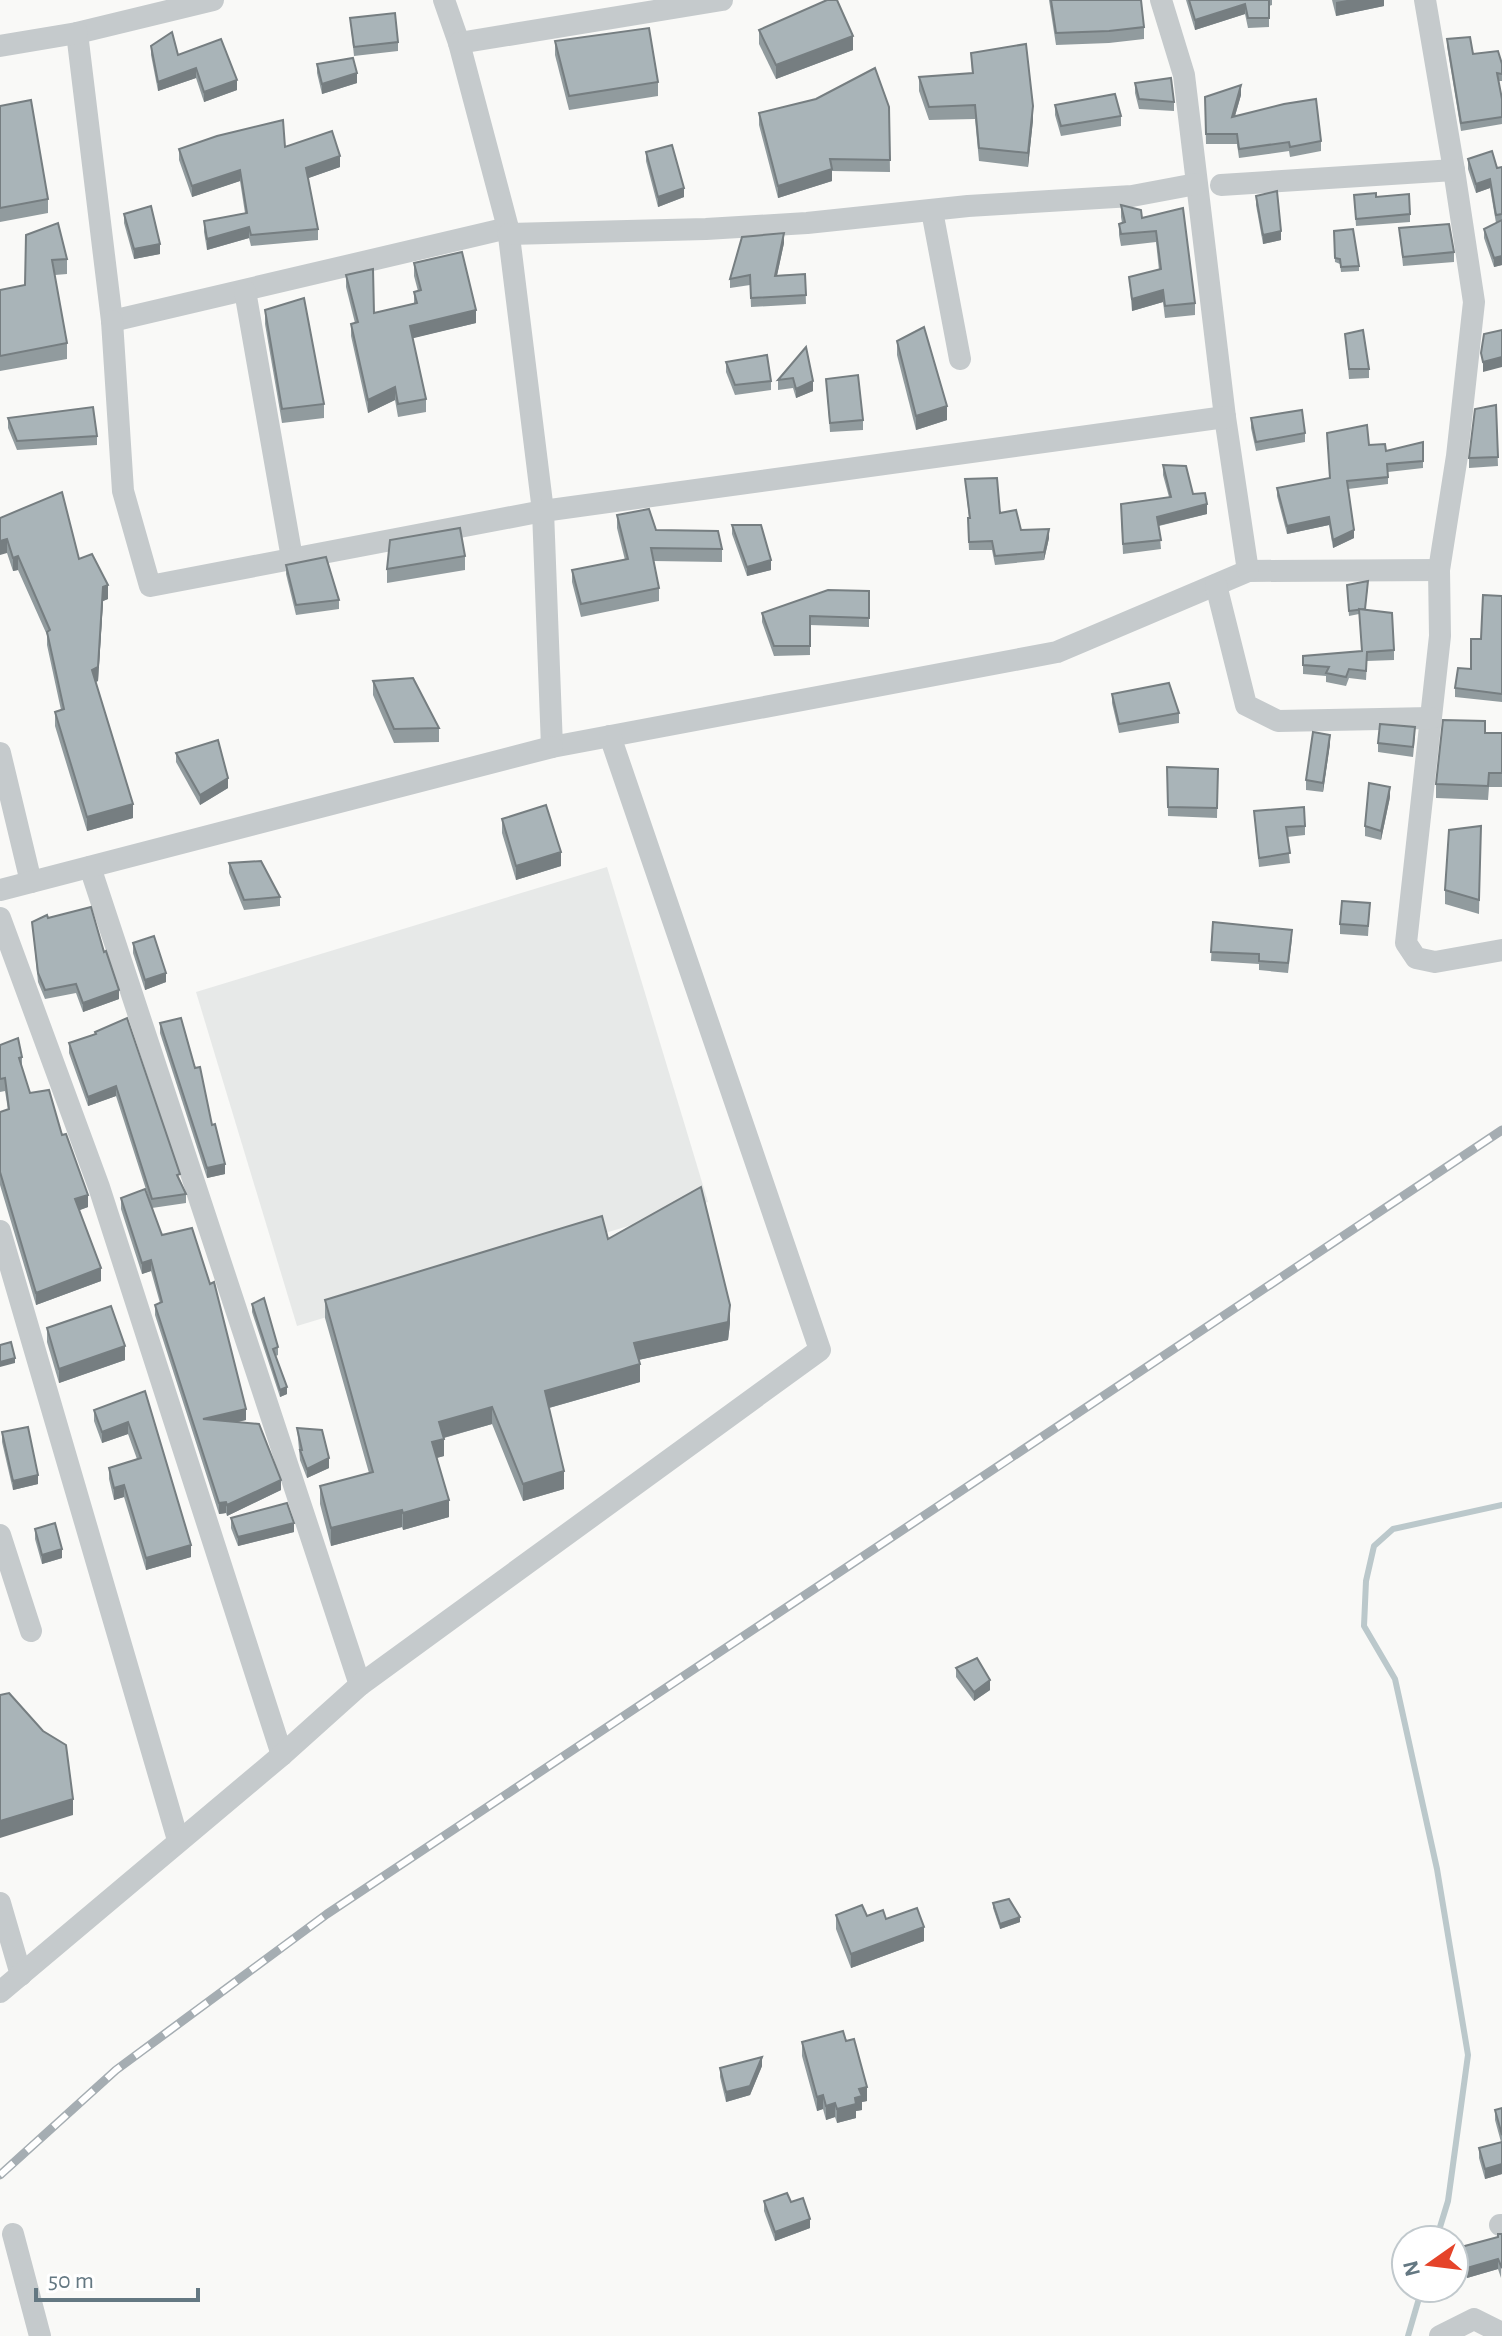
<svg xmlns="http://www.w3.org/2000/svg" width="1502" height="2336" font-family="'Alegreya Sans',sans-serif">
	<rect width="100%" height="100%" fill="#f9f9f7"/>
	<path fill="#e7e9e8" d="M607 867 708 1202 297 1326 196 992Z"/>
	<g fill="none" stroke-linecap="round" stroke-linejoin="round">
		<g stroke="#bbc8cb" stroke-width="6">
			<path d="M1436 2240 1448 2201 1468 2055 1437 1869 1395 1679 1364 1626 1366 1581 1374 1546 1393 1529 1502 1505"/>
			<path d="M1408 2336 1422 2288"/>
		</g>
		<g stroke="#c5cacc" stroke-width="22">
			<path d="M213 0 77 33 112 321 508 228"/>
			<path d="M444 0 459 43 508 228 543 511 552 747 1057 652 1248 571 1439 570"/>
			<path d="M1161 0 1184 75 1225 417 1248 571"/>
			<path d="M1425 0 1454 170 1474 302 1457 456 1439 570 1440 636 1406 943 1416 958 1435 962 1502 950"/>
			<path d="M459 43 722 0"/>
			<path d="M0 46 77 33"/>
			<path d="M1221 185 1454 170"/>
			<path d="M932 211 960 359"/>
			<path d="M509 234 706 229 807 223 968 206 1132 196 1196 184"/>
			<path d="M245 291 292 558"/>
			<path d="M112 321 123 491 150 586 543 511 1225 417"/>
			<path d="M1216 585 1246 705 1278 721 1431 718"/>
			<path d="M0 753 31 882"/>
			<path d="M90 867 360 1685"/>
			<path d="M0 890 552 747"/>
			<path d="M0 918 99 1187 282 1755"/>
			<path d="M0 1231 178 1840"/>
			<path d="M0 1535 31 1631"/>
			<path d="M0 1903 21 1975"/>
			<path d="M0 1992 282 1755 360 1685 820 1350 610 736"/>
			<path d="M1500 2225H1502"/>
			<path d="M13 2234 40 2336"/>
			<path d="M1440 2336 1474 2319 1502 2333"/>
		</g>
		<defs>
			<path id="rail" d="M0 2175 116 2070 327 1914 1502 1130"/>
		</defs>
		<use href="#rail" stroke="#a5adb2" stroke-width="9"/>
		<use href="#rail" stroke="#fff" stroke-width="6" stroke-dasharray="18" stroke-linecap="butt"/>
	</g>
	<g fill="#919b9e">
		<path d="M1049 0H1141L1144 27V39L1109 43 1056 45Z"/>
		<path d="M1186 0H1272V5L1269 6V27L1248 28 1245 14 1195 30Z"/>
		<path d="M1332 0H1384V6L1336 16Z"/>
		<path d="M350 18 398 42V51L354 56Z"/>
		<path d="M759 30 853 50 776 79 759 44Z"/>
		<path d="M1447 39 1473 54 1502 64V81H1498L1502 99V124L1461 131 1447 46Z"/>
		<path d="M555 41 658 82V96L569 110 555 55Z"/>
		<path d="M151 46 178 55 237 90 204 102 196 78 158 91 151 55Z"/>
		<path d="M971 53 1033 120 1028 167 979 161 975 119 929 120 919 91V77L972 74Z"/>
		<path d="M317 64 357 83 322 94 317 73Z"/>
		<path d="M1135 83 1174 102V111L1139 109 1135 93Z"/>
		<path d="M1241 95 1235 116 1321 141V151L1290 157 1289 151 1239 158 1237 144H1206L1205 97Z"/>
		<path d="M1055 105 1121 116V126L1061 136 1055 115Z"/>
		<path d="M0 106 48 199V213L0 222Z"/>
		<path d="M889 107 890 172 832 171V181L778 198 759 125V113Z"/>
		<path d="M285 147 340 167 308 178 318 229V240L251 246 249 238 207 250 204 232V221L245 213 240 181 192 197 179 160V149Z"/>
		<path d="M646 152 684 197 658 207 646 161Z"/>
		<path d="M1468 159 1497 168 1502 167V265L1494 267 1484 238V229L1496 223 1490 188 1476 193 1468 169Z"/>
		<path d="M1354 195 1376 197 1410 214V222L1356 226Z"/>
		<path d="M1256 196 1281 240 1263 244 1256 205Z"/>
		<path d="M1121 205 1142 218 1183 208 1195 303V315L1165 318 1163 302 1132 311 1129 277 1159 270 1156 242 1121 246 1119 235V224L1122 223 1121 217Z"/>
		<path d="M124 214 160 254 134 259 124 223Z"/>
		<path d="M1399 228 1454 252V262L1403 266Z"/>
		<path d="M1334 231 1359 266V271L1341 272 1340 264 1335 262Z"/>
		<path d="M26 235 67 259V274L55 275 67 343V359L0 371V290L25 285Z"/>
		<path d="M784 243 777 275 805 274 806 304 751 307 750 285 730 288V279Z"/>
		<path d="M414 263 476 323 412 338 426 399V412L398 417 395 400 368 413 351 336V324L355 323 346 287V275L374 313 414 304V292L418 291 414 276Z"/>
		<path d="M265 310 324 404V418L282 423 265 324Z"/>
		<path d="M1345 334 1369 369V378L1349 379Z"/>
		<path d="M897 341 947 420 916 430 897 355Z"/>
		<path d="M806 347 813 391 796 398 793 388 778 390V380Z"/>
		<path d="M726 362 771 381V390L735 395 726 372Z"/>
		<path d="M826 379 863 420V430L830 432Z"/>
		<path d="M1496 405 1498 466 1469 468V458Z"/>
		<path d="M8 418 97 436V445L17 450 8 428Z"/>
		<path d="M1251 418 1305 433V442L1256 451 1251 428Z"/>
		<path d="M1423 442V468L1388 472V484L1348 489 1354 538 1333 548 1329 525 1287 534 1277 496V488L1329 478 1369 445 1386 451Z"/>
		<path d="M1163 465 1193 494 1207 514 1159 526 1161 549 1123 554 1121 513 1169 497 1163 475Z"/>
		<path d="M965 479 1000 513 1021 530 1049 538 1044 560 995 565 992 550H969L968 527 969 518Z"/>
		<path d="M617 515 656 530 722 549V562L653 561 659 588V601L581 617 572 582V570L625 560 617 528Z"/>
		<path d="M0 518 79 559 108 599 103 601 98 681 96 682 133 818 87 831 55 726V712L61 710 47 645V635L18 570 13 571 7 553Z"/>
		<path d="M732 525 771 570 747 576 732 534Z"/>
		<path d="M465 556V570L387 583V569Z"/>
		<path d="M286 565 339 600V609L296 615 286 574Z"/>
		<path d="M1347 585 1368 586 1365 610 1394 650V660L1367 661 1366 680 1349 678 1346 686 1326 682V676L1303 674V656L1362 651 1359 614 1349 616Z"/>
		<path d="M869 591V627L810 625V655L774 656 762 622V613Z"/>
		<path d="M1502 596V702L1455 697V688L1471 669 1481 639Z"/>
		<path d="M373 681 439 728V742L394 743 373 695Z"/>
		<path d="M1112 694 1179 713V723L1119 733 1112 703Z"/>
		<path d="M1485 733H1502V787H1489L1488 800 1436 798V784Z"/>
		<path d="M1415 736 1413 757 1378 752V743Z"/>
		<path d="M1330 744 1323 792 1306 790V780Z"/>
		<path d="M176 753 228 788 200 805 176 762Z"/>
		<path d="M1167 767 1218 769 1217 818 1168 816Z"/>
		<path d="M1390 797 1381 840 1365 836V826Z"/>
		<path d="M1254 811 1305 826V835L1287 837 1290 863 1259 867Z"/>
		<path d="M502 819 561 866 516 880 502 833Z"/>
		<path d="M1481 826 1479 914 1445 904V890Z"/>
		<path d="M229 863 280 897V906L244 910 229 873Z"/>
		<path d="M1370 903 1368 936 1340 934V924Z"/>
		<path d="M48 918 104 952 119 999 83 1012 76 993 45 999 38 982 32 922Z"/>
		<path d="M1213 922 1292 939 1288 973 1259 970V964L1211 961Z"/>
		<path d="M133 943 166 982 145 990 133 953Z"/>
		<path d="M160 1023 195 1068 225 1174 207 1178 160 1033Z"/>
		<path d="M95 1034 180 1180 186 1194V1203L152 1208 116 1096 88 1106 69 1053V1043Z"/>
		<path d="M0 1045 22 1057V1069L30 1093 62 1135 88 1207 79 1210 101 1281 36 1305 0 1185V1112L8 1110 5 1091 0 1092Z"/>
		<path d="M121 1198 162 1235 246 1420 236 1422 281 1490 227 1516 226 1513 219 1514 155 1315V1305L160 1303 151 1271 142 1274 121 1209Z"/>
		<path d="M608 1239 730 1323 728 1340 638 1360 640 1382 549 1408 564 1489 523 1501 492 1424 444 1438V1456L437 1458 449 1517 403 1530 402 1527 331 1546 320 1504V1486L369 1473 325 1318V1300Z"/>
		<path d="M252 1304 278 1347V1355L276 1356 287 1394 280 1397 252 1312Z"/>
		<path d="M47 1328 125 1360 59 1383 47 1342Z"/>
		<path d="M145 1391 191 1557 146 1570 124 1497 114 1500 109 1479V1468L137 1459 128 1434 102 1443 94 1421V1410Z"/>
		<path d="M297 1428 329 1468 307 1478 300 1460Z"/>
		<path d="M2 1432 38 1484 13 1490 2 1442Z"/>
		<path d="M231 1518 294 1532 238 1546 231 1528Z"/>
		<path d="M35 1529 62 1558 42 1564 35 1539Z"/>
		<path d="M956 1668 990 1690 974 1701 956 1677Z"/>
		<path d="M993 1903 1020 1922 1000 1929 993 1908Z"/>
		<path d="M836 1915 867 1916 886 1919 924 1941 851 1968 836 1929Z"/>
		<path d="M802 2042 867 2101 862 2102V2110L856 2111V2118L837 2123 835 2117 826 2120 823 2109 817 2111 802 2056Z"/>
		<path d="M762 2066 750 2095 726 2102 720 2077V2068Z"/>
		<path d="M1502 2108V2174L1485 2179 1479 2158V2148L1501 2142 1495 2120V2110Z"/>
		<path d="M764 2201 810 2228 775 2241 764 2211Z"/>
		<path d="M1502 2234 1501 2278 1498 2269 1467 2278 1461 2257V2247L1498 2237Z"/>
	</g>
	<g fill="#767e81">
		<path d="M1347 0H1384V6L1336 16V2Z"/>
		<path d="M1245 4V14L1195 30V20Z"/>
		<path d="M853 36V50L776 79V65Z"/>
		<path d="M196 68V78L158 91V82Z"/>
		<path d="M357 73V83L322 94V84Z"/>
		<path d="M237 80V90L204 102V92Z"/>
		<path d="M1241 85V95L1232 126V117Z"/>
		<path d="M1033 106V120L1028 167V153Z"/>
		<path d="M340 156V167L306 179V168Z"/>
		<path d="M832 169V181L778 198V186Z"/>
		<path d="M240 170V181L192 197V186Z"/>
		<path d="M1490 179V188L1476 193V184Z"/>
		<path d="M684 188V197L658 207V197Z"/>
		<path d="M249 227V238L207 250V239Z"/>
		<path d="M1281 231V240L1263 244V235Z"/>
		<path d="M784 233V243L775 285V276Z"/>
		<path d="M160 244V254L134 259V249Z"/>
		<path d="M1502 256V265L1494 267V258Z"/>
		<path d="M1163 290V302L1132 311V299Z"/>
		<path d="M476 310V323L410 339V326Z"/>
		<path d="M1502 357V367L1483 372V362Z"/>
		<path d="M813 381V391L796 398V389Z"/>
		<path d="M395 387V400L368 413V400Z"/>
		<path d="M947 406V420L916 430V416Z"/>
		<path d="M1207 504V514L1157 526V517Z"/>
		<path d="M1329 517V525L1287 534V526Z"/>
		<path d="M1049 529V538L1044 560V552Z"/>
		<path d="M1354 530V538L1333 548V540Z"/>
		<path d="M7 539V553L0 555V541Z"/>
		<path d="M18 556V570L13 571V558Z"/>
		<path d="M771 560V570L747 576V567Z"/>
		<path d="M108 585V599L103 601 98 681 92 683V670L103 587Z"/>
		<path d="M1330 735V744L1323 792V783Z"/>
		<path d="M228 778V788L200 805V795Z"/>
		<path d="M1390 787V797L1381 840V831Z"/>
		<path d="M133 804V818L87 831V817Z"/>
		<path d="M561 852V866L516 880V866Z"/>
		<path d="M166 973V982L145 990V980Z"/>
		<path d="M119 990V999L83 1012V1003Z"/>
		<path d="M116 1086V1096L88 1106V1097Z"/>
		<path d="M225 1164V1174L207 1178V1168Z"/>
		<path d="M88 1195V1207L75 1212V1199Z"/>
		<path d="M151 1260V1271L142 1274V1263Z"/>
		<path d="M101 1268V1281L36 1305V1293Z"/>
		<path d="M730 1305V1323L728 1340 634 1361V1343Z"/>
		<path d="M125 1346V1360L59 1383V1369Z"/>
		<path d="M15 1358V1363L0 1367V1362Z"/>
		<path d="M640 1364V1382L545 1409V1391Z"/>
		<path d="M287 1387V1394L280 1397V1390Z"/>
		<path d="M492 1407V1424L439 1439V1422Z"/>
		<path d="M246 1409V1420L203 1430V1419Z"/>
		<path d="M128 1422V1434L102 1443V1432Z"/>
		<path d="M444 1439V1456L432 1459V1442Z"/>
		<path d="M329 1458V1468L307 1478V1469Z"/>
		<path d="M564 1471V1489L523 1501V1484Z"/>
		<path d="M38 1475V1484L13 1490V1481Z"/>
		<path d="M281 1480V1490L227 1516V1505Z"/>
		<path d="M124 1485V1497L114 1500V1488Z"/>
		<path d="M449 1500V1517L403 1530V1513Z"/>
		<path d="M226 1502V1513L219 1514V1503Z"/>
		<path d="M402 1510V1527L331 1546V1528Z"/>
		<path d="M294 1523V1532L238 1546V1537Z"/>
		<path d="M191 1545V1557L146 1570V1558Z"/>
		<path d="M62 1549V1558L42 1564V1555Z"/>
		<path d="M990 1680V1690L974 1701V1692Z"/>
		<path d="M73 1799V1815L0 1838V1821Z"/>
		<path d="M1020 1917V1922L1000 1929V1924Z"/>
		<path d="M924 1927V1941L851 1968V1954Z"/>
		<path d="M762 2057V2066L750 2095 726 2102V2092Z"/>
		<path d="M867 2087V2101L862 2102V2110L856 2111V2118L837 2123V2109L855 2098 859 2089Z"/>
		<path d="M823 2095V2109L817 2111V2097Z"/>
		<path d="M835 2103V2117L826 2120V2106Z"/>
		<path d="M1502 2164V2174L1485 2179V2169Z"/>
		<path d="M810 2219V2228L775 2241V2232Z"/>
		<path d="M1498 2259V2269L1467 2278V2268Z"/>
	</g>
	<g fill="#a9b4b8" stroke="#767e81" stroke-width="2">
		<path d="M827 0H837L853 36 776 65 759 30Z"/>
		<path d="M1051 0H1141L1144 27 1109 31 1056 33Z"/>
		<path d="M1189 0H1269V18H1248L1245 4 1195 20Z"/>
		<path d="M395 13 398 42 354 47 350 18Z"/>
		<path d="M649 28 658 82 569 96 555 41Z"/>
		<path d="M172 32 178 55 221 39 237 80 204 92 196 68 158 82 151 46Z"/>
		<path d="M1470 37 1473 54 1498 51 1502 64V74L1497 73 1502 99V117L1461 123 1447 39Z"/>
		<path d="M1026 44 1033 106 1028 153 979 148 975 105 929 107 919 77 973 73 971 53Z"/>
		<path d="M353 58 357 73 322 84 317 64Z"/>
		<path d="M875 68 889 107 890 160 830 159 832 169 778 186 759 113 816 99Z"/>
		<path d="M1171 78 1174 102 1139 99 1135 83Z"/>
		<path d="M1241 85 1232 117 1284 104 1316 99 1321 141 1290 147 1289 142 1239 149 1237 134H1206L1205 97Z"/>
		<path d="M1115 94 1121 116 1061 126 1055 105Z"/>
		<path d="M31 100 48 199 0 208V106Z"/>
		<path d="M283 120 285 147 332 131 340 156 306 168 318 229 251 235 249 227 207 239 204 221 247 213 240 170 192 186 179 149 217 136Z"/>
		<path d="M672 145 684 188 658 197 646 152Z"/>
		<path d="M1492 151 1497 168 1502 167V214L1496 215 1490 179 1476 184 1468 159Z"/>
		<path d="M1277 191 1281 231 1263 235 1256 196Z"/>
		<path d="M1376 193V197L1409 194 1410 214 1356 219 1354 195Z"/>
		<path d="M1121 205 1141 210 1142 218 1183 208 1195 303 1165 306 1163 290 1132 299 1129 277 1161 269 1156 231 1121 234 1119 224 1125 222Z"/>
		<path d="M151 206 160 244 134 249 124 214Z"/>
		<path d="M1502 220V256L1494 258 1484 229Z"/>
		<path d="M58 223 67 259 52 260 67 343 0 356V290L25 285 26 235Z"/>
		<path d="M1449 224 1454 252 1403 257 1399 228Z"/>
		<path d="M1353 229 1359 266 1341 267 1340 259 1335 258 1334 231Z"/>
		<path d="M784 233 775 276 805 274 806 295 751 298 750 275 730 279 742 237Z"/>
		<path d="M462 252 476 310 410 326 426 399 398 404 395 387 368 400 351 324 358 322 346 275 373 269 374 313 417 303 414 292 421 290 414 263Z"/>
		<path d="M304 298 324 404 282 409 265 310Z"/>
		<path d="M924 327 947 406 916 416 897 341Z"/>
		<path d="M1363 330 1369 369H1349L1345 334Z"/>
		<path d="M1502 330V357L1483 362 1481 353 1484 334Z"/>
		<path d="M806 347 813 381 796 389 793 378 778 380Z"/>
		<path d="M767 355 771 381 735 385 726 362Z"/>
		<path d="M858 375 863 420 830 423 826 379Z"/>
		<path d="M1496 405 1498 457 1469 458 1475 409Z"/>
		<path d="M93 407 97 436 17 441 8 418Z"/>
		<path d="M1302 410 1305 433 1256 442 1251 418Z"/>
		<path d="M1367 425 1369 445 1385 444 1386 451 1423 442V461L1387 464 1388 477 1347 481 1354 530 1333 540 1329 517 1287 526 1277 488 1330 478 1327 433Z"/>
		<path d="M1163 465 1186 466 1193 494 1205 493 1207 504 1157 517 1161 540 1123 544 1121 504 1171 497Z"/>
		<path d="M997 478 1000 513 1016 510 1021 530 1049 529 1044 552 995 556 992 541 969 542 968 518H970L965 479Z"/>
		<path d="M62 492 79 559 92 554 108 585 103 587 98 667 92 670 133 804 87 817 55 712 64 709 47 632 50 630 18 556 13 558 7 539 0 541V518Z"/>
		<path d="M649 509 656 530 718 531 722 549 651 548 659 588 581 604 572 570 628 559 617 515Z"/>
		<path d="M732 525H761L771 560 747 567Z"/>
		<path d="M460 528 465 556 387 569 390 540Z"/>
		<path d="M326 557 339 600 296 605 286 565Z"/>
		<path d="M1368 581 1365 609 1349 611 1347 585Z"/>
		<path d="M828 590 869 591V618L810 616V646H774L762 613Z"/>
		<path d="M1483 595 1502 596V694L1455 688 1458 668 1471 669V639H1481Z"/>
		<path d="M1359 609 1392 613 1394 650 1367 652 1366 671 1349 669 1346 677 1326 673 1329 667 1303 665V656L1362 651Z"/>
		<path d="M413 678 439 728 394 729 373 681Z"/>
		<path d="M1169 683 1179 713 1119 724 1112 694Z"/>
		<path d="M1443 720 1485 721V733H1502V773H1489L1488 786 1436 784Z"/>
		<path d="M1380 724 1415 727 1413 747 1378 743Z"/>
		<path d="M1313 732 1330 735 1323 783 1306 780Z"/>
		<path d="M218 740 228 778 200 795 176 753Z"/>
		<path d="M1167 767 1218 769 1217 808 1168 807Z"/>
		<path d="M1369 783 1390 787 1381 831 1365 826Z"/>
		<path d="M546 805 561 852 516 866 502 819Z"/>
		<path d="M1304 807 1305 826 1286 827 1290 853 1259 858 1254 811Z"/>
		<path d="M1481 826 1479 900 1445 890 1449 830Z"/>
		<path d="M261 861 280 897 244 900 229 863Z"/>
		<path d="M1342 901 1370 903 1368 926 1340 924Z"/>
		<path d="M91 907 104 952 106 951 119 990 83 1003 76 984 45 990 38 973 32 922 47 915 48 918Z"/>
		<path d="M1213 922 1292 930 1288 963 1259 961V954L1211 952Z"/>
		<path d="M154 936 166 973 145 980 133 943Z"/>
		<path d="M127 1018 180 1174 177 1175 186 1194 152 1199 116 1086 88 1097 69 1043 96 1034 95 1032Z"/>
		<path d="M181 1018 195 1068 200 1067 212 1125 215 1124 225 1164 207 1168 160 1023Z"/>
		<path d="M18 1038 22 1057 19 1058 30 1093 49 1090 62 1135 66 1134 88 1195 75 1199 101 1268 36 1293 0 1172V1112L9 1109 5 1078 0 1079V1045Z"/>
		<path d="M701 1187 730 1305 728 1322 634 1343 640 1364 545 1391 564 1471 523 1484 492 1407 439 1422 444 1439 432 1442 449 1500 403 1513 402 1510 331 1528 320 1486 373 1472 325 1300 602 1216 608 1239Z"/>
		<path d="M145 1189 162 1235 192 1228 210 1284 214 1282 246 1409 203 1419 259 1424 281 1480 227 1505 226 1502 219 1503 155 1305 162 1302 151 1260 142 1263 121 1198Z"/>
		<path d="M264 1298 278 1347 273 1349 287 1387 280 1390 252 1304Z"/>
		<path d="M111 1306 125 1346 59 1369 47 1328Z"/>
		<path d="M11 1342 15 1358 0 1362V1345Z"/>
		<path d="M145 1391 191 1545 146 1558 124 1485 114 1488 109 1468 141 1458 128 1422 102 1432 94 1410Z"/>
		<path d="M28 1427 38 1475 13 1481 2 1432Z"/>
		<path d="M297 1428 322 1430 329 1458 307 1469 300 1450H302Z"/>
		<path d="M287 1503 294 1523 238 1537 231 1518Z"/>
		<path d="M55 1523 62 1549 42 1555 35 1529Z"/>
		<path d="M977 1658 990 1680 974 1692 956 1668Z"/>
		<path d="M9 1693 43 1731 66 1745 73 1799 0 1821V1695Z"/>
		<path d="M1009 1899 1020 1917 1000 1924 993 1903Z"/>
		<path d="M862 1905 867 1916 883 1910 886 1919 917 1908 924 1927 851 1954 836 1915Z"/>
		<path d="M843 2031 846 2041 854 2039 867 2087 859 2089 862 2096 855 2098 856 2104 837 2109 835 2103 826 2106 823 2095 817 2097 802 2042Z"/>
		<path d="M762 2057 750 2086 726 2092 720 2068Z"/>
		<path d="M1502 2108V2135L1495 2110Z"/>
		<path d="M1502 2142V2164L1485 2169 1479 2148Z"/>
		<path d="M787 2193 791 2202 803 2198 810 2219 775 2232 764 2201Z"/>
		<path d="M1498 2234H1502V2268L1498 2259 1467 2268 1461 2247 1498 2237Z"/>
	</g>
	<g transform="translate(1430 2264) rotate(256)"><circle r="38" fill="#ffffff" stroke="#c1c9cd" stroke-width="2"/>
	<path d="M0-6L14 30L0 20L-14 30Z" fill="#e5442a"/>
	<text y="-12" font-size="22" font-weight="bold" text-anchor="middle" fill="#647882">N</text>
	</g>
	<path d="M36 2288v12h162v-12" fill="none" stroke="#647882" stroke-width="4"/>
	<text x="48" y="2288" font-size="24" fill="#647882" stroke="#ffffff" stroke-width="6" paint-order="stroke">50 m</text>
</svg>
